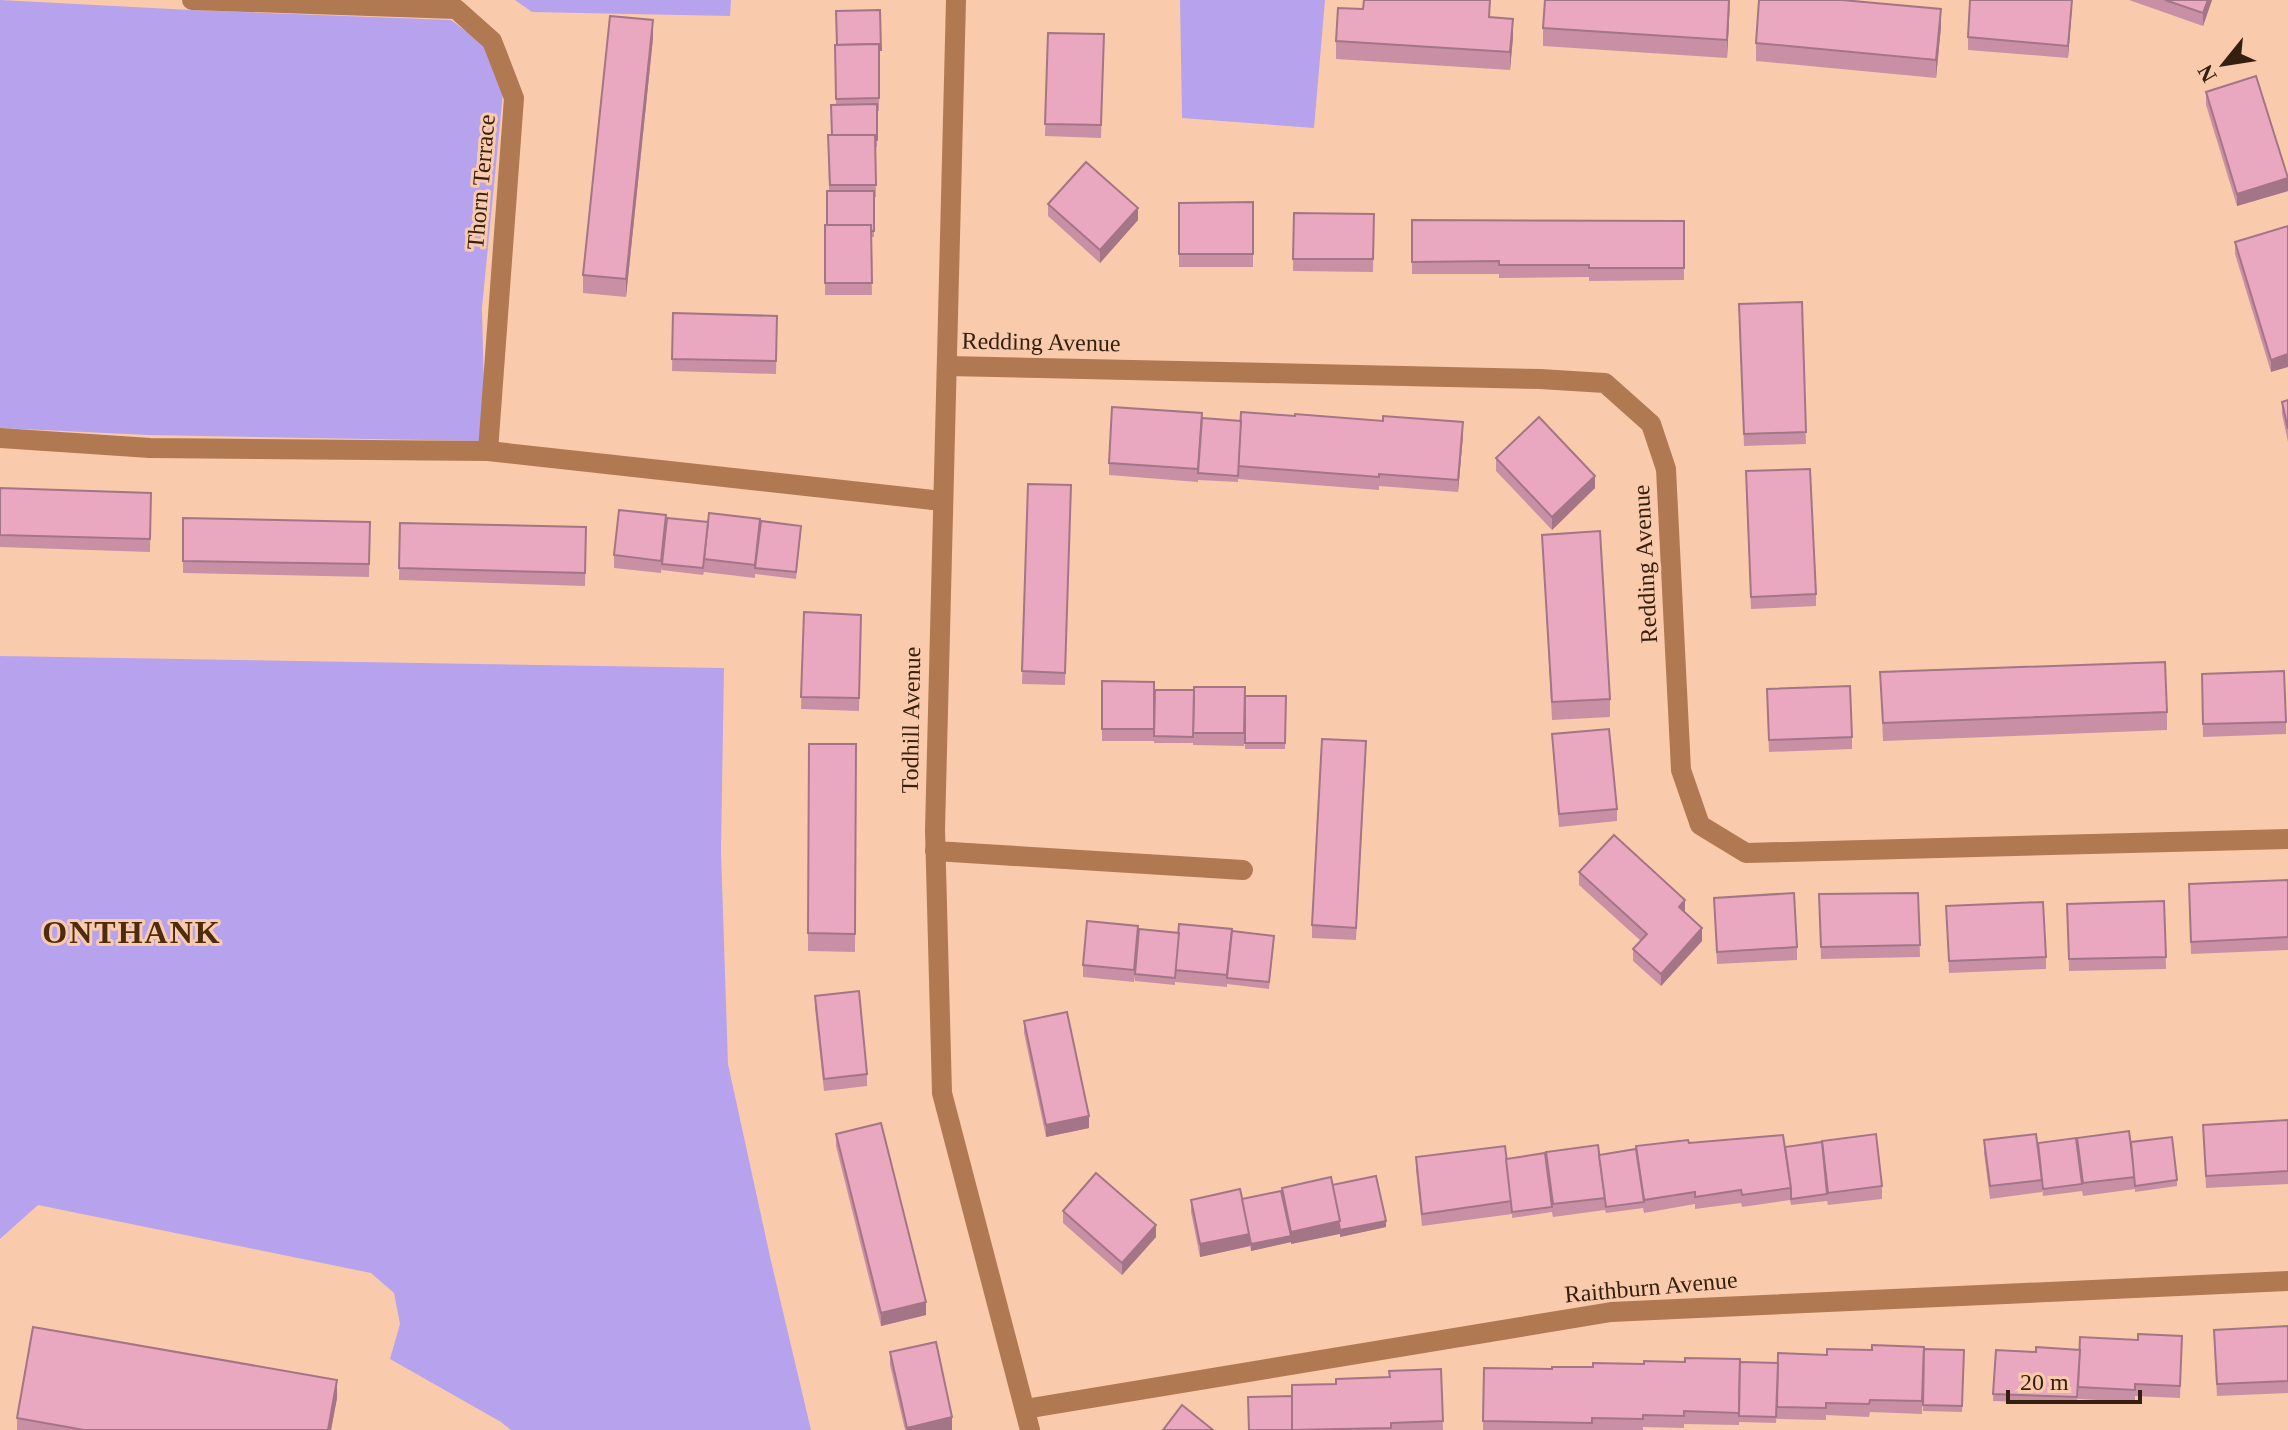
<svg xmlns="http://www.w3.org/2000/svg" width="2288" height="1430" font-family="Georgia,serif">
	<rect width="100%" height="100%" fill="#f9cbac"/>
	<g fill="#b7a3ed">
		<path d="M0 0 191 10 451 20 485 45 503 93 482 308 484 392 480 441 148 435 0 428Z"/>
		<path d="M515 0H731L730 16 532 12Z"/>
		<path d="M1180 0H1325L1314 128 1182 118Z"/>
		<path d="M0 656 724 668 721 851 728 1064 771 1261 811 1430H511L501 1422 390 1359 400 1324 394 1293 371 1273 38 1205 0 1239Z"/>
	</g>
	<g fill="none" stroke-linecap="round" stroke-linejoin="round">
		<g stroke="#b17951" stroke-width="20">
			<path d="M192 0 456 9 492 41 514 98 488 451"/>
			<path d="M956 0 935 830 942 1093 1030 1430"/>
			<path d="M947 366 1540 379 1605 383 1651 424 1666 469 1681 770 1700 825 1746 853 2288 839"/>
			<path d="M0 438 150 448 488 451 942 501"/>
			<path d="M935 851 1243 870"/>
			<path d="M1025 1409 1611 1312 2288 1281"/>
		</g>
	</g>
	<g fill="#c990a5">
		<path d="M1730 0 1727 58 1543 46V28Z"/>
		<path d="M2129 0H2212L2203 26Z"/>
		<path d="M2072 6 2068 58 1968 50V37Z"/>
		<path d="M880 10 879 111H877V147H875L876 197H874V237H871L872 295H825V225H827L829 191 828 135H832L836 105 835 45H837Z"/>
		<path d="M1490 17 1513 37 1510 70 1336 59V41Z"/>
		<path d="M1941 27 1936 78 1756 61V43Z"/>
		<path d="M1048 33 1104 34 1101 138 1045 136Z"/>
		<path d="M653 38 626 297 583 293V275Z"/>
		<path d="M2206 92 2288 191 2237 206 2206 105Z"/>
		<path d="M1253 202V267H1179V203Z"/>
		<path d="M1048 204 1138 220 1100 263 1048 216Z"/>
		<path d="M1294 213 1374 214 1373 272 1293 271Z"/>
		<path d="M1412 220 1684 221V280L1589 281V277L1499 278V274H1412Z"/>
		<path d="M2288 226 2271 372 2235 254V242Z"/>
		<path d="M1802 302 1806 444 1744 446 1739 316Z"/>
		<path d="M673 313 777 316 776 374 672 371Z"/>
		<path d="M2288 400V442L2282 414V402Z"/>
		<path d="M1202 419 1463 435 1458 492 1379 486V490L1238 479V475V482L1198 480V476V482L1109 475V463Z"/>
		<path d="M1496 458 1595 488 1552 530 1496 471Z"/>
		<path d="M1028 484 1071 485 1065 685 1022 684Z"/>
		<path d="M1746 484 1816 594V606L1751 609Z"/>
		<path d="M0 488 151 493 150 552 0 547Z"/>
		<path d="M183 518 370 522 369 577 183 573Z"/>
		<path d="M708 522 760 525 801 532 796 579 755 574V578L704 572 703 575 662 570V567L661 573 614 568V555L666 524Z"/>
		<path d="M400 523 586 527 585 586 399 580Z"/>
		<path d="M1542 535 1610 699V717L1552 720Z"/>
		<path d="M804 612 861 615 859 711 801 709Z"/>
		<path d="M1880 672 2167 712V730L1883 741Z"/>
		<path d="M2202 674 2286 722V734L2203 737Z"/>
		<path d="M1102 681 1154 682V736L1245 696H1286L1285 749H1245V706L1244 746 1193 745V743H1154V741H1102Z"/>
		<path d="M1767 701 1852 737V749L1769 752Z"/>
		<path d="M1552 734 1617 809V821L1559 827Z"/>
		<path d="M809 744H856L855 952 808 951Z"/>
		<path d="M1366 754 1356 940 1312 938V925Z"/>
		<path d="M1579 872 1685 912 1702 941 1661 986 1633 961V949L1641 941 1579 885Z"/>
		<path d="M2288 880V950L2191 954 2189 897Z"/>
		<path d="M1918 893 1920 957 1821 959 1819 894Z"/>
		<path d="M1714 898 1797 947V960L1717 964Z"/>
		<path d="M2164 901 2166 969 2069 971 2067 904Z"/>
		<path d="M1946 906 2046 957V969L1949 973Z"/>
		<path d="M1138 934 1232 937 1274 942 1269 989 1227 984V987L1175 982V985L1135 981V976L1134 982 1083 977V965Z"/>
		<path d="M815 996 867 1074V1086L824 1091 815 1008Z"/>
		<path d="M1024 1021 1089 1128 1046 1137 1024 1033Z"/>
		<path d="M2288 1120V1184L2206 1188 2203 1125Z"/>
		<path d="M836 1134 926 1315 881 1326 836 1146Z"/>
		<path d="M1984 1140 2038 1143 2131 1142 2177 1180V1186L2135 1192V1189L2083 1196 2082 1191 2043 1196 2042 1188V1192L1990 1199 1984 1153Z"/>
		<path d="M1689 1143 1785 1147 1882 1186V1199L1828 1205 1827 1201 1791 1205 1790 1200 1742 1207 1741 1203 1695 1209V1204L1644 1213 1643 1208 1606 1213 1605 1210 1553 1217 1552 1212 1512 1218V1214L1422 1226 1416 1170V1157L1506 1159 1599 1155Z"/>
		<path d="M1332 1185 1386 1227 1340 1237V1233L1291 1244V1242L1251 1251 1250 1246 1200 1257 1191 1212V1200L1242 1199 1282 1194V1188Z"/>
		<path d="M1063 1211 1156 1237 1122 1275 1063 1223Z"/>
		<path d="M2288 1326V1393L2217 1396 2214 1342Z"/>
		<path d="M2182 1336 2180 1398 2135 1396V1402L2078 1399V1391L2077 1404 1993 1401 1996 1350 2036 1352 2080 1350 2138 1340Z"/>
		<path d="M1924 1347 1922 1414 1870 1412 1869 1417 1826 1415V1420L1777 1419V1413L1776 1423 1739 1422V1425L1684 1424V1428L1643 1427V1430H1483L1484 1368 1552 1369 1593 1367 1740 1365 1778 1363 1827 1355Z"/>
		<path d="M1924 1349 1964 1350 1962 1412 1923 1411Z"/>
		<path d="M890 1352 952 1430H905L890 1365Z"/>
		<path d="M1441 1369 1443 1430H1249L1292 1396 1336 1384Z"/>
		<path d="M337 1398 331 1430H17V1418Z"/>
	</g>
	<g fill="#a47586">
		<path d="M1730 0 1727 58V40Z"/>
		<path d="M2072 0V6L2068 58V46Z"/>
		<path d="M2208 0H2212L2203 26V13Z"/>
		<path d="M1941 9V27L1936 78V60Z"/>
		<path d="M1513 19V37L1510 70V52Z"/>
		<path d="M653 20V38L626 297V279Z"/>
		<path d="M2288 178V191L2237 206V194Z"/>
		<path d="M1138 208V220L1100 263V250Z"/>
		<path d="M2288 354V367L2271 372V360Z"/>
		<path d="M1463 422V435L1458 492V480Z"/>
		<path d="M1595 476V488L1552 530V517Z"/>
		<path d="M1685 900V912L1679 907Z"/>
		<path d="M1702 928V941L1661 986V974Z"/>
		<path d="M1089 1116V1128L1046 1137V1125Z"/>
		<path d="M1340 1221V1234L1291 1244V1232Z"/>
		<path d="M1386 1221V1227L1340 1237V1230Z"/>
		<path d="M1156 1225V1237L1122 1275V1263Z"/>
		<path d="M1250 1234V1246L1200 1257V1244Z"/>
		<path d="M1291 1236V1242L1251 1251V1244Z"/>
		<path d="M926 1302V1315L881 1326V1313Z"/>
		<path d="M337 1380V1398L331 1430H328Z"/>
		<path d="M952 1417V1430H907V1428Z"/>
	</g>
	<g fill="#eaa7c0" stroke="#a47586" stroke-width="2">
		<path d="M1364 0H1490L1489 17 1513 19 1510 52 1336 41 1338 8 1363 9Z"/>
		<path d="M1545 0H1729L1727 40 1543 28Z"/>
		<path d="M1759 0H1842L1941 9 1936 60 1756 43Z"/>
		<path d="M1970 0H2072L2068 46 1968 37Z"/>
		<path d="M2165 0H2208L2203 13Z"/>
		<path d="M880 10 881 50H879V44L837 45 836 11Z"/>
		<path d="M610 16 653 20 626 279 583 275Z"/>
		<path d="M1048 33 1104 34 1101 125 1045 124Z"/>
		<path d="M879 44V98L836 99 835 45Z"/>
		<path d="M2256 76 2288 178 2237 194 2206 92Z"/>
		<path d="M877 104V140L875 141V135H832L831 105Z"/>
		<path d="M828 135H875L876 185H830Z"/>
		<path d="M1086 162 1138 208 1100 250 1048 204Z"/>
		<path d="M827 191H874V231H871V225H827Z"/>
		<path d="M1253 202V254H1179V203Z"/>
		<path d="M1294 213 1374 214 1373 259H1293Z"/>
		<path d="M1412 220 1684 221V268H1589V265H1499V261L1412 262Z"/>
		<path d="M825 225H871L872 283H825Z"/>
		<path d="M2288 226V354L2271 360 2235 242Z"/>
		<path d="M1802 302 1806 432 1744 434 1739 304Z"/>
		<path d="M673 313 777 316 776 361 672 359Z"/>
		<path d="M2288 400V429L2282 402Z"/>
		<path d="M1112 407 1202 413 1198 469 1109 463Z"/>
		<path d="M1241 412 1295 416V414L1383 421V416L1463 422 1458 480 1379 474V477L1238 466Z"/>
		<path d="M1539 417 1595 476 1552 517 1496 458Z"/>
		<path d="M1202 418 1241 421 1238 476 1198 473Z"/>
		<path d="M1810 469 1816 594 1751 597 1746 471Z"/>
		<path d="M1028 484 1071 485 1065 673 1022 671Z"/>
		<path d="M0 488 151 493 150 539 0 535Z"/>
		<path d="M619 510 666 515 661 561 614 555Z"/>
		<path d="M709 513 760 519 755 565 704 559Z"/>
		<path d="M183 518 370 522 369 564 183 561Z"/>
		<path d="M667 518 708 522 703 568 662 564Z"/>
		<path d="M761 521 801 526 796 572 755 568Z"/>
		<path d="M400 523 586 527 585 573 399 568Z"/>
		<path d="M1600 531 1610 699 1552 702 1542 535Z"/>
		<path d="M804 612 861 615 859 698 801 697Z"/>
		<path d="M2165 662 2167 712 1883 723 1880 672Z"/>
		<path d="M2284 671 2286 722 2203 724 2202 674Z"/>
		<path d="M1102 681 1154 682V729H1102Z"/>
		<path d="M1850 686 1852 737 1769 740 1767 689Z"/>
		<path d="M1194 687H1245L1244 733H1193Z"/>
		<path d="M1155 690H1194L1193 737 1154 736Z"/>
		<path d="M1245 696H1286L1285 743H1245Z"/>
		<path d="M1609 729 1617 809 1559 814 1552 734Z"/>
		<path d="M1322 739 1366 741 1356 928 1312 925Z"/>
		<path d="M809 744H856L855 934 808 933Z"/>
		<path d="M1614 835 1685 900 1679 907 1702 928 1661 974 1633 949 1647 934 1579 872Z"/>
		<path d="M2288 880V937L2191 942 2189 884Z"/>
		<path d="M1794 893 1797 947 1717 952 1714 898Z"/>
		<path d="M1918 893 1920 945 1821 947 1819 894Z"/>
		<path d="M2164 901 2166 957 2069 959 2067 904Z"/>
		<path d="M2043 902 2046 957 1949 961 1946 906Z"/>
		<path d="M1087 921 1138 926 1134 970 1083 965Z"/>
		<path d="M1179 924 1232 929 1227 975 1175 970Z"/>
		<path d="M1139 929 1179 933 1175 978 1135 974Z"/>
		<path d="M1232 931 1274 936 1269 982 1227 978Z"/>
		<path d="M859 991 867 1074 824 1079 815 996Z"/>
		<path d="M1067 1012 1089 1116 1046 1125 1024 1021Z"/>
		<path d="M2288 1120V1171L2206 1176 2203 1125Z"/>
		<path d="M881 1123 926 1302 881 1313 836 1134Z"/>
		<path d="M2129 1131 2135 1177 2083 1183 2077 1138Z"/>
		<path d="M1876 1134 1882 1186 1828 1193 1822 1141Z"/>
		<path d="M2036 1134 2042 1180 1990 1186 1984 1140Z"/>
		<path d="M1783 1135 1791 1188 1742 1195 1741 1190 1695 1197V1192L1644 1200 1636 1146 1688 1140 1689 1143Z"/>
		<path d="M2172 1137 2177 1180 2135 1186 2131 1142Z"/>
		<path d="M2076 1138 2082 1184 2043 1189 2038 1143Z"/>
		<path d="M1822 1142 1827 1194 1791 1199V1188L1785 1147Z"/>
		<path d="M1598 1145 1605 1198 1553 1204 1546 1152Z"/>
		<path d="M1505 1146 1512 1201 1422 1214 1416 1157Z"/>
		<path d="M1636 1149 1644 1202 1606 1207 1599 1155Z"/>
		<path d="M1545 1153 1552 1207 1512 1212 1506 1159Z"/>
		<path d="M1096 1173 1156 1225 1122 1263 1063 1211Z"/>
		<path d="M1376 1176 1386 1221 1340 1230 1332 1185Z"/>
		<path d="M1331 1177 1340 1221 1291 1232 1282 1188Z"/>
		<path d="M1240 1189 1250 1234 1200 1244 1191 1200Z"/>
		<path d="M1281 1191 1291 1236 1251 1244 1242 1199Z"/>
		<path d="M2288 1326V1381L2217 1384 2214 1330Z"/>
		<path d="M33 1327 337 1380 328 1430H84L17 1418Z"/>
		<path d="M2138 1334 2182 1336 2180 1386 2135 1384V1390L2078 1387 2080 1337 2138 1340Z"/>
		<path d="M936 1342 952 1417 907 1428 890 1352Z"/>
		<path d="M1872 1345 1924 1347 1922 1401 1870 1400 1869 1404 1826 1403V1408L1777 1407 1778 1353 1827 1355V1349L1872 1350Z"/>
		<path d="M2036 1347 2080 1350 2077 1397 1993 1394 1996 1350 2036 1352Z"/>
		<path d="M1924 1349 1964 1350 1962 1406 1923 1405Z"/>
		<path d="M1685 1358 1740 1359 1739 1413 1684 1411V1416L1643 1415V1419L1592 1418V1423L1483 1421 1484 1368 1552 1369V1367H1593V1363L1644 1364V1361L1685 1362Z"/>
		<path d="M1740 1362 1778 1363 1776 1417 1739 1416Z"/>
		<path d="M1441 1369 1443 1421 1391 1423V1428L1292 1430V1385L1336 1384V1379L1390 1377 1389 1371Z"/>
		<path d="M1292 1396V1430H1249L1248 1397Z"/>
		<path d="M1182 1405 1213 1430H1163Z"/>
	</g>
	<g text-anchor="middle" stroke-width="6" stroke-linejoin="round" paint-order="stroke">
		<g font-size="24" fill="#352010" stroke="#f9cbac">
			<text transform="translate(481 182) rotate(-85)" y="8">Thorn Terrace</text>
			<text transform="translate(1041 342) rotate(1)" y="8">Redding Avenue</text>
			<text transform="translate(1645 564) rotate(-93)" y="8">Redding Avenue</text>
			<text transform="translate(911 720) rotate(-89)" y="8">Todhill Avenue</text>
			<text transform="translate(1651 1287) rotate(-5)" y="8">Raithburn Avenue</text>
		</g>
		<g font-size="32" font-weight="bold" letter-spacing="2" fill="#4f2b0e" stroke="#f9cbac">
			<text x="132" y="943">ONTHANK</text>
		</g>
	</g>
	<g transform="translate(2224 64) rotate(240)" stroke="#f9cbac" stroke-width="6" paint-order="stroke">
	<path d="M0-6L14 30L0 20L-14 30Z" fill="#352010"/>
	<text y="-12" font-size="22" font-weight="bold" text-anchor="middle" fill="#352010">N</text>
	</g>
	<path d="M2008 1390v12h132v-12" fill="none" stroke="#352010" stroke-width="4"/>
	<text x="2020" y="1390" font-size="24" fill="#352010" stroke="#f9cbac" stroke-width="6" paint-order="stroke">20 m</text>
</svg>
